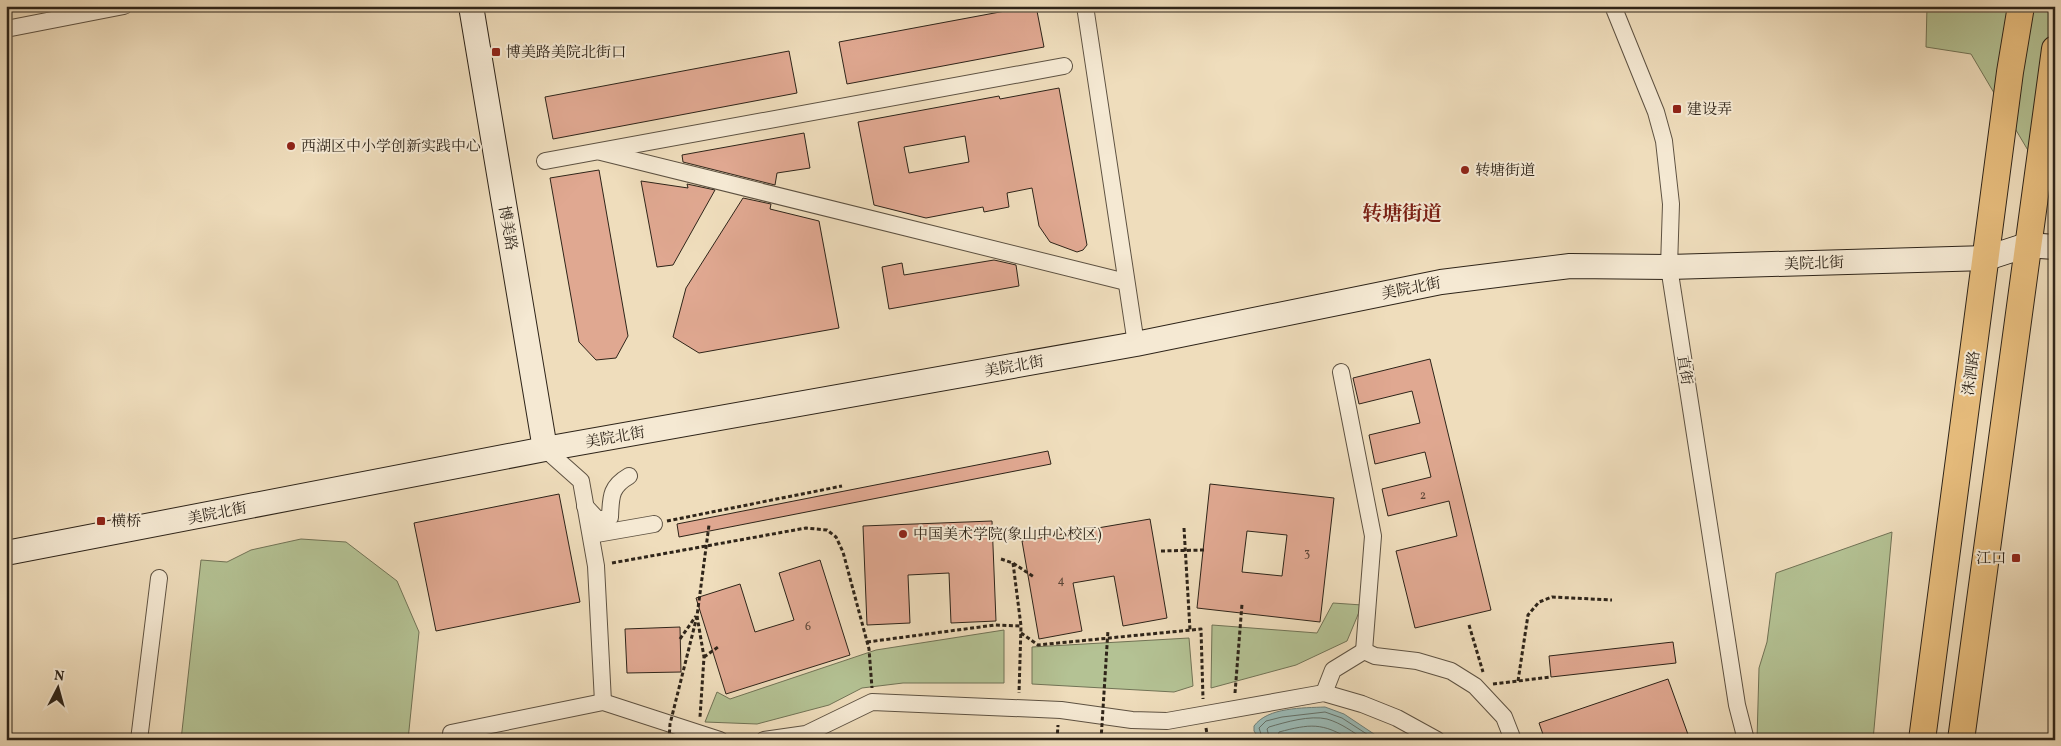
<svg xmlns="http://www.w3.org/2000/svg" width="2061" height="746" font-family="Vollkorn,'Noto Serif SC',serif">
	<rect width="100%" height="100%" fill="#efddbc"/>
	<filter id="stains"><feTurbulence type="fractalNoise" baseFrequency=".004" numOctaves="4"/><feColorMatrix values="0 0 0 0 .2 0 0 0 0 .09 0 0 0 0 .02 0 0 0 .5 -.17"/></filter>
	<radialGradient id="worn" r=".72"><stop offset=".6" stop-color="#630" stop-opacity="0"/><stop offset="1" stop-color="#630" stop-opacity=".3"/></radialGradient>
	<g fill="#b4c294" stroke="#717356">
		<path d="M1927 6H2055V196L1971 54 1926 47Z"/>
		<path d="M1892 532 1873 740H1757L1759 668 1767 642 1776 573Z"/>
		<path d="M301 539 346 542 397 581 419 632 408 740H181L201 560 227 562 251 550Z"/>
		<path d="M1333 603 1362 605 1347 641 1296 665 1211 688 1212 625 1317 633Z"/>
		<path d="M1004 630V683H903L862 688 829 705 757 724 705 722 717 692 730 699 876 650Z"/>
		<path d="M1189 638 1193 686 1174 692 1032 684V647Z"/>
	</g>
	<path fill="#9bbbb7" stroke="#6f7f78" d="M1325 707 1344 714 1383 740H1260L1254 731V726C1268 707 1303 708 1325 707Z"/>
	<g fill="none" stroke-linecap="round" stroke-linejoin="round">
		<g stroke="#647068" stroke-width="1">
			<path d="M1263 740 1259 728 1266 721 1282 717 1325 712 1342 718 1376 740"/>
			<path d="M1270 740 1267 729 1269 727C1286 722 1310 715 1327 719 1341 723 1353 732 1365 740"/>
			<path d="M1277 740 1279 732C1310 724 1322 722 1351 740"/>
		</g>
	</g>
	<g fill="#e0a891" stroke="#2e2419" fill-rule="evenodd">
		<path d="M1032 6H1036L1044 47 847 84 839 42Z"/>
		<path d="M789 51 797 93 553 139 545 97Z"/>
		<path d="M1059 88 1087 245 1083 250 1077 252 1050 242 1039 226 1032 188 1007 193 1009 207 984 212 983 207 926 218 874 205 858 122 999 96 1000 99ZM965 136 969 162 909 173 904 147Z"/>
		<path d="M804 133 810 168 777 173 775 185 683 162 682 155Z"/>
		<path d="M599 170 628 336 616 358 596 360 579 342 550 178Z"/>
		<path d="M641 181 688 188 687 184 715 190 673 265 657 267Z"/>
		<path d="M743 198 771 204 770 209 819 221 839 328 699 353 673 337 686 288Z"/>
		<path d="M994 260 1016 265 1019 286 889 309 882 267 902 263 904 275Z"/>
		<path d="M1430 359 1491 610 1415 628 1396 551 1457 536 1449 501 1388 516 1382 489 1431 477 1425 452 1375 464 1369 435 1420 423 1412 391 1359 404 1353 378Z"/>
		<path d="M1048 451 1051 464 679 537 677 524Z"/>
		<path d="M1210 484 1334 498 1320 622 1197 608ZM1247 531 1287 535 1282 576 1242 572Z"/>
		<path d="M559 494 580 602 436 631 414 523Z"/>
		<path d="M1150 519 1167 618 1123 626 1114 576 1073 583 1082 631 1039 639 1022 541Z"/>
		<path d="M992 521 996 621 951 623 949 573 908 575 910 623 867 625 863 526Z"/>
		<path d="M820 560 850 655 726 694 696 598 740 584 755 632 794 620 779 573Z"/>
		<path d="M680 627 681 672 627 673 625 629Z"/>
		<path d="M1673 642 1676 663 1551 677 1549 656Z"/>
		<path d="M1668 679 1690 740H1545L1539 723Z"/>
	</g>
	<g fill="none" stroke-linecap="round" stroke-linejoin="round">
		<defs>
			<g id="street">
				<path d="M1085 6 1136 344"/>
				<path d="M1613 6 1656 112 1664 141 1671 204 1669 267 1737 705 1746 740"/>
				<path d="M6 29 124 6"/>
				<path d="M601 152 1126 282"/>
				<path d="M545 161 1064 66"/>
				<path d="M1341 372 1373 536 1364 651"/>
				<path d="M545 449 581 481 596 566 603 702"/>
				<path d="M585 506 598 520 610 517C611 497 610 487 629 476"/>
				<path d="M591 535 654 524"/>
				<path d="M1324 693 1333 670 1364 651 1375 656 1417 661 1451 671 1475 686 1504 717 1513 740"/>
				<path d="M139 740 159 578"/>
				<path d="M451 740V733L603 702 720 740"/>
				<path d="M764 740 806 734 872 702 1061 710 1132 720 1167 721 1324 693 1362 704 1397 718 1437 740"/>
			</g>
			<g id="secondary">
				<path d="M471 6 545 449"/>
				<path d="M6 553 545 449 1136 344 1441 282 1570 266 1669 267 1987 258 2027 245 2055 247"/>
			</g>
			<g id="primary">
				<path d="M1922 740 2010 72 2021 6"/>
				<path d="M1961 740 2055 49"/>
			</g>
		</defs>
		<use href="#street" stroke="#5e5242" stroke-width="18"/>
		<use href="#secondary" stroke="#2e2419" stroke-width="26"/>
		<use href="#primary" stroke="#2e2419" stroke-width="28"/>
		<g stroke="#2e2419" stroke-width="3" stroke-dasharray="4 2.5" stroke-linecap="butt">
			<path d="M667 521 842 486"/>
			<path d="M1184 528 1190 630"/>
			<path d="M1001 559 1013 563 1034 577"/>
			<path d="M612 563 806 528 827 530 836 537 843 552 869 649 872 688"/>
			<path d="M1013 563 1021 626 1019 693"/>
			<path d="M697 616 704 657 700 717"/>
			<path d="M1469 625 1483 672"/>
			<path d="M1021 633 1038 645 1201 629 1203 699"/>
			<path d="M680 639 696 616"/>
			<path d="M867 642 995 625 1021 626"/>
			<path d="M704 657 718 647"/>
			<path d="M1518 681 1528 615 1539 602 1552 597 1612 600"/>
			<path d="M1493 684 1551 677"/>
			<path d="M1235 693 1242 604"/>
			<path d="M1206 728 1208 740"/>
			<path d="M1057 740 1058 725"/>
		</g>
		<use href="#street" stroke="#f5e9d3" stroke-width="16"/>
		<use href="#secondary" stroke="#f5e9d3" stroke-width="24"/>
		<use href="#primary" stroke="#e8be7e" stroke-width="26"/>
		<g stroke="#2e2419" stroke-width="3" stroke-dasharray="4 2.5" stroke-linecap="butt">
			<path d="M1161 551 1204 550"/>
			<path d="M669 740 670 724 697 616 709 525"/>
			<path d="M1101 740 1108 630"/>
		</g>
	</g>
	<g fill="#8f2418" stroke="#f5e9d3" stroke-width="2">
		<rect x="491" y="47" width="10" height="10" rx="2.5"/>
		<rect x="1672" y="104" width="10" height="10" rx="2.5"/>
		<circle cx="291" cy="146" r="5"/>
		<circle cx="1465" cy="170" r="5"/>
		<rect x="96" y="516" width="10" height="10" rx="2.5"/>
		<circle cx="903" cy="534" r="5"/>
		<rect x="2011" y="553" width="10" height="10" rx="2.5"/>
	</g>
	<g text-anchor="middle" stroke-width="4" stroke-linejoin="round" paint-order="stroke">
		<g font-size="12" fill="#5a4537">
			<text x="1423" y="499">2</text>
			<text x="1307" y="557">3</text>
			<text x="1061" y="584">4</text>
			<text x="808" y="630">6</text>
		</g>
		<g font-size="15" fill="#2e2419" stroke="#f5e9d3" text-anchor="start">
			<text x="506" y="57">博美路美院北街口</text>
			<text x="1687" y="114">建设弄</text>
			<text x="301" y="151">西湖区中小学创新实践中心</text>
			<text x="1475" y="175">转塘街道</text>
			<text x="111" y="526">横桥</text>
			<text x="913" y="539">中国美术学院(象山中心校区)</text>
			<text x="2006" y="563" text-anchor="end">江口</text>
		</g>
		<g font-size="15" fill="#2e2419" stroke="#f5e9d3">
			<text transform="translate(508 228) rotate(80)" y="5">博美路</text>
			<text transform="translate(1814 263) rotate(-2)" y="5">美院北街</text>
			<text transform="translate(1411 288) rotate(-11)" y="5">美院北街</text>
			<text transform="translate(1014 366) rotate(-10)" y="5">美院北街</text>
			<text transform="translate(1685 370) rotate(81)" y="5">直街</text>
			<text transform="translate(1971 373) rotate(-82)" y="5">洙泗路</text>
			<text transform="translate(615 437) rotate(-10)" y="5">美院北街</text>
			<text transform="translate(217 513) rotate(-11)" y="5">美院北街</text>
		</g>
		<g font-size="20" font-weight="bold" fill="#7a1f14" stroke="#f5e9d3">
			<text x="1402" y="220">转塘街道</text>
		</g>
	</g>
	<rect width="2061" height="746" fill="none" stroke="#efddbc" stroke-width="25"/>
	<rect x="8" y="8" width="2046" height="731" fill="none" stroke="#2e2419" stroke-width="2.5"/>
	<rect x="12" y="12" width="2036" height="721" fill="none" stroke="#2e2419"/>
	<g transform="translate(58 688) rotate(6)" stroke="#f5e9d3" stroke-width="4" paint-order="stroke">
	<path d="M0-4L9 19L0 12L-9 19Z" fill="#2e2419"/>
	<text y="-8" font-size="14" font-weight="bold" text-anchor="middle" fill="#2e2419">N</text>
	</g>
	<rect width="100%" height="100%" filter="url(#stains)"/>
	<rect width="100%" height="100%" fill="url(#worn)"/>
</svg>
